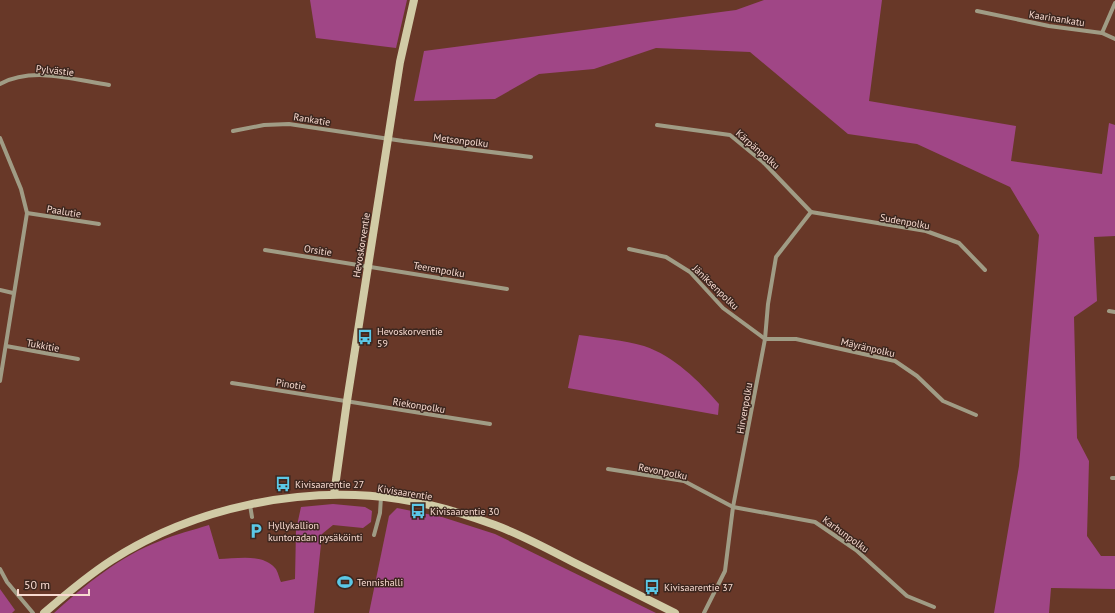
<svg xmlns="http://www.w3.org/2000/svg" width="1115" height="613" font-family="'PT Sans',sans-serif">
	<rect width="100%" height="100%" fill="#683828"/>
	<g fill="#a04686">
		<path d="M310 0H407L396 48 316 38Z"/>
		<path d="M764 0H882L869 101 1016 126 1011 161 1102 174 1109 123 1115 125V236L1094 237 1097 301 1074 317 1077 438 1089 461 1087 536 1101 556H1115V589L1051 588 1049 613H994L1019 466 1039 235 1010 187 917 144 848 134 750 52 656 48 594 69 539 74 495 99 414 101 424 51 736 10Z"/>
		<path d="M579 335C600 338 624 340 644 346 674 356 699 381 719 404L718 415 568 388Z"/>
		<path d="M333 504 365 507 372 511 371 522 363 528 333 525 322 534 314 613H54C85 585 120 556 160 541 176 534 193 530 209 525L219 559C236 559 262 553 275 568 278 571 279 578 281 582L295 579 296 530 301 507Z"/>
		<path d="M397 508 442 517 495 534 656 613H369L389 516Z"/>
		<path d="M0 589 15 610 12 613H0Z"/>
	</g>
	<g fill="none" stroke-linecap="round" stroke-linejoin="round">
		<g stroke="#a09c85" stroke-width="4">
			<path d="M977 11 1049 26 1102 33 1115 3"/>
			<path d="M1102 33 1115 39"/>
			<path d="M0 84C33 66 75 80 109 85"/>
			<path d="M657 125 730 135 763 162 811 212"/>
			<path d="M233 131 264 125 289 124 403 141 531 157"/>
			<path d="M0 138 21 189 27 213 0 381"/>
			<path d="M811 212 926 231 959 243 985 270"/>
			<path d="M27 213 99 224"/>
			<path d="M629 249 666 257 690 272 723 308 765 339H796L895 361 917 376 943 401 976 415"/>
			<path d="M265 250 507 289"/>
			<path d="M0 290 13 293"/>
			<path d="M1109 311 1115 312"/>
			<path d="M6 346 78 359"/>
			<path d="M232 383 490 424"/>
			<path d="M608 469 684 481 733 507 815 522 856 550 907 596 934 607"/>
			<path d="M1112 478H1115"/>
			<path d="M250 505 252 517"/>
			<path d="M374 535 380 513 381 497"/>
			<path d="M0 569 7 582 33 613"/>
			<path d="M704 613 725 571 733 507 765 339 768 304 776 257 811 212"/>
		</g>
		<g stroke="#d1cba6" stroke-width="8">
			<path d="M334 494 347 401 400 62 414 0"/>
			<path d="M44 613C66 594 87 576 112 560 195 507 302 485 399 499 432 504 465 514 495 525 522 535 548 549 573 562 607 579 641 596 675 613"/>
		</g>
	</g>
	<defs>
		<symbol id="bus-bare" viewBox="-9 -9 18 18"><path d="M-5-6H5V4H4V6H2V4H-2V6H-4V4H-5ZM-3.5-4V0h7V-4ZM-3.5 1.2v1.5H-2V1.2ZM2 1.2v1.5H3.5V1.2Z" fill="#5bc8e7" stroke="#3d271f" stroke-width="2.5" paint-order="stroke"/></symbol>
		<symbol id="parking-bare" viewBox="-9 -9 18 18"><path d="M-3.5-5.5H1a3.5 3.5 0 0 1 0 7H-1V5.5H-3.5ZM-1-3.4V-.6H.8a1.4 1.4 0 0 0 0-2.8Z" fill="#5bc8e7" stroke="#3d271f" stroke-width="2.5" paint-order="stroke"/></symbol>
		<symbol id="stadium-bare" viewBox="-9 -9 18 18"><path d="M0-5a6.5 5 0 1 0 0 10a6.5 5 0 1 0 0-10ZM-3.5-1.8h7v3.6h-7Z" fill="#5bc8e7" stroke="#3d271f" stroke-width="2.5" paint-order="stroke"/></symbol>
	</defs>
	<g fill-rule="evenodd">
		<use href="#bus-bare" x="354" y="326" width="22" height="22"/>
		<use href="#bus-bare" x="272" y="473" width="22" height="22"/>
		<use href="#bus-bare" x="407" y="500" width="22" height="22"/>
		<use href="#parking-bare" x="245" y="520" width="22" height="22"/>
		<use href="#stadium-bare" x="334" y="571" width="22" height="22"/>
		<use href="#bus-bare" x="641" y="576" width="22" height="22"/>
	</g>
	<g text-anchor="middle" stroke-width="3" stroke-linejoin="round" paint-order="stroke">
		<g font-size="10" fill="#f8dad0" stroke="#3d271f">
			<text transform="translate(1057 18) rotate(9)" y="4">Kaarinankatu</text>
			<text transform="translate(55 70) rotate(6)" y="4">Pylvästie</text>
			<text transform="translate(312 119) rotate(9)" y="4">Rankatie</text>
			<text transform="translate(461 140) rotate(7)" y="4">Metsonpolku</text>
			<text transform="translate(758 149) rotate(41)" y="4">Kärpänpolku</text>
			<text transform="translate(64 211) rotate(9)" y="4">Paalutie</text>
			<text transform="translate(905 221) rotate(10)" y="4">Sudenpolku</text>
			<text transform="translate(361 245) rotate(-81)" y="4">Hevoskorventie</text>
			<text transform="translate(318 250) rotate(9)" y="4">Orsitie</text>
			<text transform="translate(439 269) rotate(10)" y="4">Teerenpolku</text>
			<text transform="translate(716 287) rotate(44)" y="4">Jäniksenpolku</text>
			<text transform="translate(43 345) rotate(10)" y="4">Tukkitie</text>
			<text transform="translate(868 347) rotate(13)" y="4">Mäyränpolku</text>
			<text transform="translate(291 384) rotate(9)" y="4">Pinotie</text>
			<text transform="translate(419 405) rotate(9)" y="4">Riekonpolku</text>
			<text transform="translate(744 408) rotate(-80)" y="4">Hirvenpolku</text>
			<text transform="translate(663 471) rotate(11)" y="4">Revonpolku</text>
			<text transform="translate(405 492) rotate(9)" y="4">Kivisaarentie</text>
			<text transform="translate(846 534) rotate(36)" y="4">Karhunpolku</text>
		</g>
		<g font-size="10" fill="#f8dad0" stroke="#3d271f" text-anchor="start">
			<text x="377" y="335">Hevoskorventie<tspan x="377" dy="12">59</tspan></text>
			<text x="295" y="488">Kivisaarentie 27</text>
			<text x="430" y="515">Kivisaarentie 30</text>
			<text x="268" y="529">Hyllykallion<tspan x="268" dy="12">kuntoradan pysäköinti</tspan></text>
			<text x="357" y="586">Tennishalli</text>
			<text x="664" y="591">Kivisaarentie 37</text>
		</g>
	</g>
	<path d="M18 589v6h71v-6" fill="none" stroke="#f8dad0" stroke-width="2"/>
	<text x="24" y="589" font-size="12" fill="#f8dad0" stroke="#3d271f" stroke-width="3" paint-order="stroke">50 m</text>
</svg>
